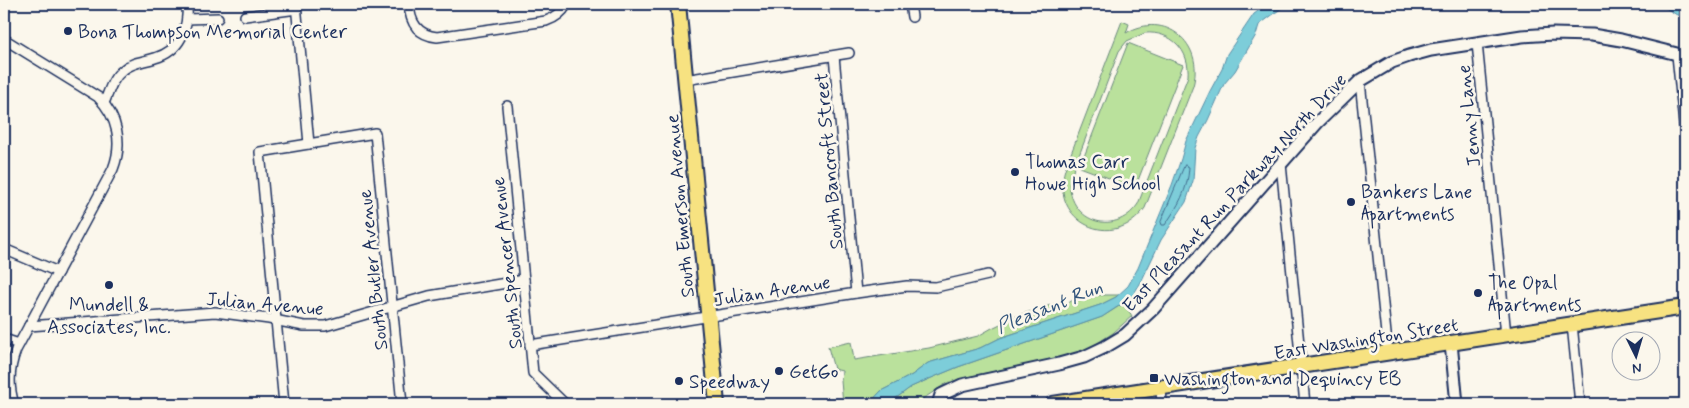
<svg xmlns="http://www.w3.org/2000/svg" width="1689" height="408" font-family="Mynerve,sans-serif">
	<rect width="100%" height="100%" fill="#fbf7ec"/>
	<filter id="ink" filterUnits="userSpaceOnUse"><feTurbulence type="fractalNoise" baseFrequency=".02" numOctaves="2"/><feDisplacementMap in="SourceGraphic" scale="10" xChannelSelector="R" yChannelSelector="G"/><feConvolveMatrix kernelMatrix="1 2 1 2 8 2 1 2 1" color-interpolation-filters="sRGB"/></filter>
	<g filter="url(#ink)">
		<g fill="#bae19c" stroke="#6a887d" fill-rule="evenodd">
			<path d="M1122 21 1129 24 1126 33C1165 10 1205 43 1193 86L1145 208C1114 253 1049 222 1065 169ZM1145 33C1171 31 1190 50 1188 76L1138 204C1114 239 1066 220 1070 179L1119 51 1127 41Z"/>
			<path d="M1128 43 1183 65 1135 188 1080 167Z"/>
			<path d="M1099 295H1118L1116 297 1100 305 1000 338 980 348 928 363 912 375 881 391 869 404H843L841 381 842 371 834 369 828 347 851 342 854 360 929 348 978 336 992 328 1019 315 1054 304 1062 307 1073 300Z"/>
			<path d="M1124 303 1132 316 1113 333 1091 347 1064 357 967 377 947 383 915 404H888L911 387 929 379 958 367 1102 317Z"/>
		</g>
		<g fill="#7dcdd9" stroke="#568ea8">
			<path d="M1268 4H1287L1259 25 1256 35 1235 71 1224 84 1208 120 1199 137 1195 148 1193 181 1186 202 1161 240 1141 282 1131 298 1102 317 958 367 929 379 911 387 888 404H869L881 391 912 375 928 363 980 348 1000 338 1100 305 1116 297 1128 286 1138 268 1172 185 1181 159 1186 141 1210 91 1222 69 1227 54 1254 14Z"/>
			<path d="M1659 4H1671L1685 7V16L1677 15Z"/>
		</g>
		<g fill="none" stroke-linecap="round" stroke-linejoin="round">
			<path stroke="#426e8f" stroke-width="1" d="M1185 165 1189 167C1188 190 1178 206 1165 225H1162L1161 222Z"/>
			<defs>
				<g id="minor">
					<path d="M296 4 309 144"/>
					<path d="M409 4C410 22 417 35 437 37L546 21C555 18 562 13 567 4"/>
					<path d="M910 4 912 17"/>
					<path d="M245 16 297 9"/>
					<path d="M187 19 218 18"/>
					<path d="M4 39 98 97C118 117 123 144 113 169L16 350C9 368 8 386 14 404"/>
					<path d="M1477 43 1506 335"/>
					<path d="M1677 55 1685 135"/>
					<path d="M834 56 856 293"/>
					<path d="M685 80 849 53"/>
					<path d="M1360 81 1388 353"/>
					<path d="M104 103C109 92 112 78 123 70 132 62 143 62 155 58 180 51 189 28 187 4"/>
					<path d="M507 106 533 373 565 404"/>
					<path d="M1281 164 1305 404"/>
					<path d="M4 249 58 272"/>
					<path d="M1572 324 1580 404"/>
					<path d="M29 326 215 312 269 319 304 326H325L429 296 524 280"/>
					<path d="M4 339 19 344"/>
					<path d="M530 345 856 293 907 286 936 287 988 275"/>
					<path d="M1161 389 1162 404"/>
					<path d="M284 404 260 152 375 133 402 404"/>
				</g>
				<g id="tertiary">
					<path d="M1451 343 1457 404"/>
					<path d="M938 404 941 395 962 385 1059 364 1084 357 1105 347 1125 335 1153 309 1317 123 1360 81 1392 62 1409 56 1431 50 1522 36 1553 34 1592 35 1621 40 1685 56"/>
				</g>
				<g id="primary">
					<path d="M678 4 717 404"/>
					<path d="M1053 404 1685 307"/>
				</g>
			</defs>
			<use href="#minor" stroke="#1b2f5e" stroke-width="12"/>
			<use href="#tertiary" stroke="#1b2f5e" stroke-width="15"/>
			<use href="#primary" stroke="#1b2f5e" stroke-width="18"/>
			<use href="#minor" stroke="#fbf7ec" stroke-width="9"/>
			<use href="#tertiary" stroke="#fbf7ec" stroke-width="11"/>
			<use href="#primary" stroke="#f7e281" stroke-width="14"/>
		</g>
	</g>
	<g fill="#1b2f5e" stroke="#fbf7ec" stroke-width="2">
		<circle cx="68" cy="31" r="5"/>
		<circle cx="1015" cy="172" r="5"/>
		<circle cx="1351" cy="202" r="5"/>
		<circle cx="109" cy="285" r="5"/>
		<circle cx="1478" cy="293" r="5"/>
		<circle cx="779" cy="371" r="5"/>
		<rect x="1149" y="373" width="10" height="10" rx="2.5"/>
		<circle cx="679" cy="381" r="5"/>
	</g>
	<g text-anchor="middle" stroke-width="5" stroke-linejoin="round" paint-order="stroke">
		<g font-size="19" fill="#1b2f5e" stroke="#fbf7ec" text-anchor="start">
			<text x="78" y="38">Bona Thompson Memorial Center</text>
			<text x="1025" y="168">Thomas Carr<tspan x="1025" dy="22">Howe High School</tspan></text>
			<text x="1361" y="198">Bankers Lane<tspan x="1361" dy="22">Apartments</tspan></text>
			<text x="1488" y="289">The Opal<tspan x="1488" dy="22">Apartments</tspan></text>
			<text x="109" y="311" text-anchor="middle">Mundell &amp;<tspan x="109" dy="22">Associates, Inc.</tspan></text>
			<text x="789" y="378">GetGo</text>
			<text x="1164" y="385">Washington and Dequincy EB</text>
			<text x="689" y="388">Speedway</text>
		</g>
		<g font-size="19" fill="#1b2f5e" stroke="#fbf7ec">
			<text transform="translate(1468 116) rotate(-96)" y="7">Jenny Lane</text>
			<text transform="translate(828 161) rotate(-95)" y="7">South Bancroft Street</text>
			<text transform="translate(1234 192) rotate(-47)" y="7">East Pleasant Run Parkway North Drive</text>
			<text transform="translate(679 206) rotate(-95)" y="7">South Emerson Avenue</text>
			<text transform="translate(506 263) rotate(-96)" y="7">South Spencer Avenue</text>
			<text transform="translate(372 270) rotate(-96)" y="7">South Butler Avenue</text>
			<text transform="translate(772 290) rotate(-9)" y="7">Julian Avenue</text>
			<text transform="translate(265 303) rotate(5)" y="7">Julian Avenue</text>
			<text transform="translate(1366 338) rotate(-9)" y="7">East Washington Street</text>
		</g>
		<g font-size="20" font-style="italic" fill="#34567d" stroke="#fbf7ec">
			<text transform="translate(1049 306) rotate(-22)" y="7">Pleasant Run</text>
		</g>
	</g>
	<rect width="1689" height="408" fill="none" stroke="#fbf7ec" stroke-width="20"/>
	<rect x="10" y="10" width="1669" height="388" fill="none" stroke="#1b2f5e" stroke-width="2" filter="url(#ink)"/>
	<g transform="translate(1636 356) rotate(175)"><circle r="24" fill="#fbf7ec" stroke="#a1a7b3"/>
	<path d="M0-4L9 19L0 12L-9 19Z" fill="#1b2f5e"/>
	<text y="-8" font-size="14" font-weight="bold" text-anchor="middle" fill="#1b2f5e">N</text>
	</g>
</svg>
